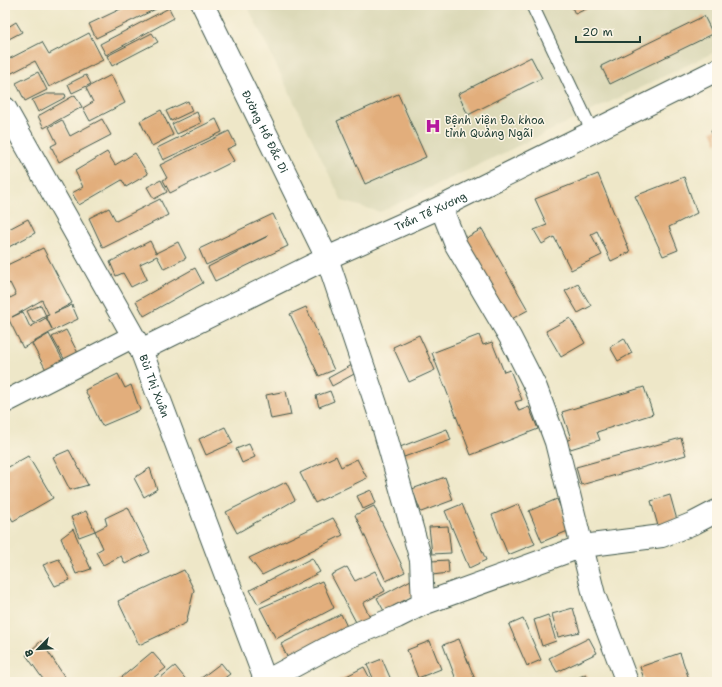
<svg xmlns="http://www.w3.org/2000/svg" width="722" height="687" font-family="'Shantell Sans',sans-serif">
	<rect width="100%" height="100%" fill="#fcf5e5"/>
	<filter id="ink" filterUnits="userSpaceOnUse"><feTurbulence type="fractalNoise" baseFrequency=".025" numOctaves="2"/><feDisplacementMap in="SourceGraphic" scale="8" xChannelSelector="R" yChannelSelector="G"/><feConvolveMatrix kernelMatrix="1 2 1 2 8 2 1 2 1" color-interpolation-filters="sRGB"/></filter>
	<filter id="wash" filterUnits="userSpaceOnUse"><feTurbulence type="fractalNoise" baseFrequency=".012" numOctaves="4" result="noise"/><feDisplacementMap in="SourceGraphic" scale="16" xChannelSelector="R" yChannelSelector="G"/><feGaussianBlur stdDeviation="0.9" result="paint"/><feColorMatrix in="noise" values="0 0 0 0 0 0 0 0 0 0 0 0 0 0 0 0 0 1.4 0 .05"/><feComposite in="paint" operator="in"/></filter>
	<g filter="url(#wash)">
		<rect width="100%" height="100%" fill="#eee7c8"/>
		<path fill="#dcd9b8" d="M247 5H717V51L380 212 342 201Z"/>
		<g id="blocks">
			<g fill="#e2ae7b" fill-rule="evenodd">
				<path d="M129 5H164L96 38 89 24Z"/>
				<path d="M571 5H595L575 14Z"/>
				<path d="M169 8 174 18 106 55 100 44Z"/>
				<path d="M704 16 713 34 610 84 601 66Z"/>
				<path d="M16 22 22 32 5 41V29Z"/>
				<path d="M89 33 103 60 49 87 35 61 8 75 5 70V61L42 42 49 54Z"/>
				<path d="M152 33 158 42 112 66 107 56Z"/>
				<path d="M531 57 542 78 468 115 458 94Z"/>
				<path d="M38 72 47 90 25 101 16 83Z"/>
				<path d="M86 75 91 84 72 93 68 84Z"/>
				<path d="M111 75 125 103 90 121 83 108 93 102 86 88Z"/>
				<path d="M46 94H65L66 97 38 112 32 100Z"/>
				<path d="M398 94 426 157 365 184 337 121Z"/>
				<path d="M75 95 82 107 44 128 38 116Z"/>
				<path d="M188 101 192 111 171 121 166 111Z"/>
				<path d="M161 110 173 135 152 146 140 121Z"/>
				<path d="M197 112 201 123 177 134 172 124Z"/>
				<path d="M102 119 111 135 59 162 51 146 57 143 49 127 62 120 70 136Z"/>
				<path d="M216 119 222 132 163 160 157 148Z"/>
				<path d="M717 128V144L711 131Z"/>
				<path d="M229 131 236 145 227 149 234 161 170 193 163 180 167 178 160 165Z"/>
				<path d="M107 152 115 165 135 153 148 174 126 187 122 180 79 205 72 193 83 187 75 171Z"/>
				<path d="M598 174 630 252 611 261 597 231 591 234 602 255 571 270 554 237 542 244 534 230 547 225 535 199Z"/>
				<path d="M684 177 697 213 669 227 678 250 663 256 635 196Z"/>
				<path d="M161 180 167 192 154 199 147 187Z"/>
				<path d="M160 199 168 215 103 248 89 218 109 208 116 221Z"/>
				<path d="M273 214 288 246 215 281 208 267 268 236 206 265 199 249Z"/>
				<path d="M28 219 35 233 5 249V231Z"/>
				<path d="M482 229 528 310 508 321 462 240Z"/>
				<path d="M150 241 156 253 178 242 186 258 164 269 157 256 140 264 147 279 131 287 123 273 116 276 110 262Z"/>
				<path d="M43 248 72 303 54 313 72 305 78 319 53 331 23 348 5 312V289L10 298 16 295 10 283 5 286V266ZM42 300 49 315 46 316 52 329 46 318 30 327 23 312 12 317Z"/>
				<path d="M195 268 203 283 144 316 136 301Z"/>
				<path d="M578 284 591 306 578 313 565 291Z"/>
				<path d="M41 305 46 316 33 323 27 311Z"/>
				<path d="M306 307 334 370 319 376 290 314Z"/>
				<path d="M570 318 585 343 561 357 546 331Z"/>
				<path d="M66 330 80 357 67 364 52 337Z"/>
				<path d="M49 334 67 368 50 377 32 344Z"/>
				<path d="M419 335 435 370 409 382 393 347Z"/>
				<path d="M479 335 483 345 492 342 504 372 510 370 522 400 515 402 519 411 529 407 538 429 471 455 432 353Z"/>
				<path d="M624 338 632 353 618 361 610 347Z"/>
				<path d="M352 365 356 373 332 386 328 378Z"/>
				<path d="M118 374 125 388 131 385 140 410 102 426 85 390Z"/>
				<path d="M644 387 653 414 597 432 600 440 567 450 564 441 571 439 562 412Z"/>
				<path d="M286 391 291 415 271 419 266 395Z"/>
				<path d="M330 391 334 401 319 407 316 396Z"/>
				<path d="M225 427 233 443 206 455 199 439Z"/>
				<path d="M447 429 451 440 404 457 400 447Z"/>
				<path d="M681 438 686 455 581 485 576 467Z"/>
				<path d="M249 444 255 457 242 463 236 449Z"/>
				<path d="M69 450 88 485 70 490 53 457Z"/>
				<path d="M28 456 53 498 13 521 5 508V469Z"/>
				<path d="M336 456 341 467 357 459 367 478 315 503 300 473Z"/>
				<path d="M150 468 157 489 144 497 134 478Z"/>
				<path d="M445 477 453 500 421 512 412 489Z"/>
				<path d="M286 482 295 500 237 533 226 512Z"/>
				<path d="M371 490 376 503 363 509 357 496Z"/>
				<path d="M670 495 677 520 658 526 651 501Z"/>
				<path d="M557 499 570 530 542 542 529 511Z"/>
				<path d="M462 504 486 560 469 568 445 511Z"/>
				<path d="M518 504 535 544 508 555 492 515Z"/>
				<path d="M374 506 405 572 386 581 355 515Z"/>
				<path d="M128 507 150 552 125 564 121 556 103 565 96 552 103 548 95 531 79 537 71 517 86 511 95 531 107 525 105 518Z"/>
				<path d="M333 518 343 535 262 575 249 558Z"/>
				<path d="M448 526 451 553 432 554 429 527Z"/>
				<path d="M73 529 91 569 76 574 61 538Z"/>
				<path d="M312 558 320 572 258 604 250 590Z"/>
				<path d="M59 559 70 580 55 586 43 565Z"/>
				<path d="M448 560 449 573 432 575 431 561Z"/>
				<path d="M347 567 355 581 375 571 385 591 363 603 371 619 358 626 331 575Z"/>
				<path d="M184 570 194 590 186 623 139 645 118 601Z"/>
				<path d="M411 580 418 594 384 611 377 598Z"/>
				<path d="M322 581 334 608 276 639 260 608Z"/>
				<path d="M573 608 580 632 558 637 552 614Z"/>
				<path d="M341 614 349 631 289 661 281 644Z"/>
				<path d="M548 615 556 641 542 646 534 620Z"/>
				<path d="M523 619 541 660 527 666 509 625Z"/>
				<path d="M589 638 597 653 557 672 549 658Z"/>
				<path d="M459 639 476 682H457L443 645Z"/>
				<path d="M41 641 68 682H45L26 655Z"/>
				<path d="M430 641 441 669 418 678 407 650Z"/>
				<path d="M152 652 166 668 148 682H116Z"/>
				<path d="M680 653 690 682H645L640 667Z"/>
				<path d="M382 659 392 682H375L367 665Z"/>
				<path d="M221 663 230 674 219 682H196Z"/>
				<path d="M175 666 188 682H155Z"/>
				<path d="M364 667 372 682H335Z"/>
				<path d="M586 674 590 682H569Z"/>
			</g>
		</g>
	</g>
	<g filter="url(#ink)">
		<use href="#blocks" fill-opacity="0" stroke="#3e564a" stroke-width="1"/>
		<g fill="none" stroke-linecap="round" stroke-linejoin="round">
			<defs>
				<path id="service" d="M532 5 592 131"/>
				<g id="minor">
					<path d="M441 207 456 245 510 337 536 388 556 442 594 595 627 682"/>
					<path d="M327 258 382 422 421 560 423 604"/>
					<path d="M5 402 132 337"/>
					<path d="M266 681 346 638 397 617 423 604 583 546 662 536 694 523 717 511"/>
				</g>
				<g id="tertiary">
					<path id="s1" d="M203 5 327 258"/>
					<path id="s2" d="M5 108 141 350 266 682"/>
					<path id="s3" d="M141 350 327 258 441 207 717 70"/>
				</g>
			</defs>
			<use href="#service" stroke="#3e564a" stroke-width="14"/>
			<use href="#minor" stroke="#3e564a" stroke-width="24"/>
			<use href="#tertiary" stroke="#3e564a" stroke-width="24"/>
			<use href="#service" stroke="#fff" stroke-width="12"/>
			<use href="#minor" stroke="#fff" stroke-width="22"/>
			<use href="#tertiary" stroke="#fff" stroke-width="22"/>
		</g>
	</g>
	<defs>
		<symbol id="hospital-bare" viewBox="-9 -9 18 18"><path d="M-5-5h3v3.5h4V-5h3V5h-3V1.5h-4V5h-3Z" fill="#b5179e" stroke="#fcf5e5" stroke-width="2.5" paint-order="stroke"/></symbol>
	</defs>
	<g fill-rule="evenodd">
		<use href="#hospital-bare" x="422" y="115" width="22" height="22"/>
	</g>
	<g text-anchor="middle" stroke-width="3" stroke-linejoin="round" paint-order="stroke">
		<g font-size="11" fill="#1f3d34" stroke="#fcf5e5" text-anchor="start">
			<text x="445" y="124">Bệnh viện Đa khoa<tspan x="445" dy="13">tỉnh Quảng Ngãi</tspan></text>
		</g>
		<g font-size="11" fill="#1f3d34" stroke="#fcf5e5">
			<text dy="4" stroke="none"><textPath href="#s1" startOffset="141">Đường Hồ Đắc Di</textPath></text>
			<text dy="4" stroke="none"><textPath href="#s3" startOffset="321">Trần Tế Xương</textPath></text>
			<text dy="4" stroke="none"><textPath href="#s2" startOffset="316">Bùi Thị Xuân</textPath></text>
		</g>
	</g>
	<rect width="722" height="687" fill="none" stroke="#fcf5e5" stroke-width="20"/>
	<g transform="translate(38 649) rotate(246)" stroke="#fcf5e5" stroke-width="3" paint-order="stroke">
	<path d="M0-3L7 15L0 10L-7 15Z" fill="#1f3d34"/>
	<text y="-6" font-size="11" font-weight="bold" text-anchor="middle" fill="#1f3d34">B</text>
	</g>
	<path d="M576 36v6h64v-6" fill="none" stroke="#1f3d34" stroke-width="2"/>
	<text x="582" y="36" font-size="12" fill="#1f3d34" stroke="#fcf5e5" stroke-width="3" paint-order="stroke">20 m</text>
</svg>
